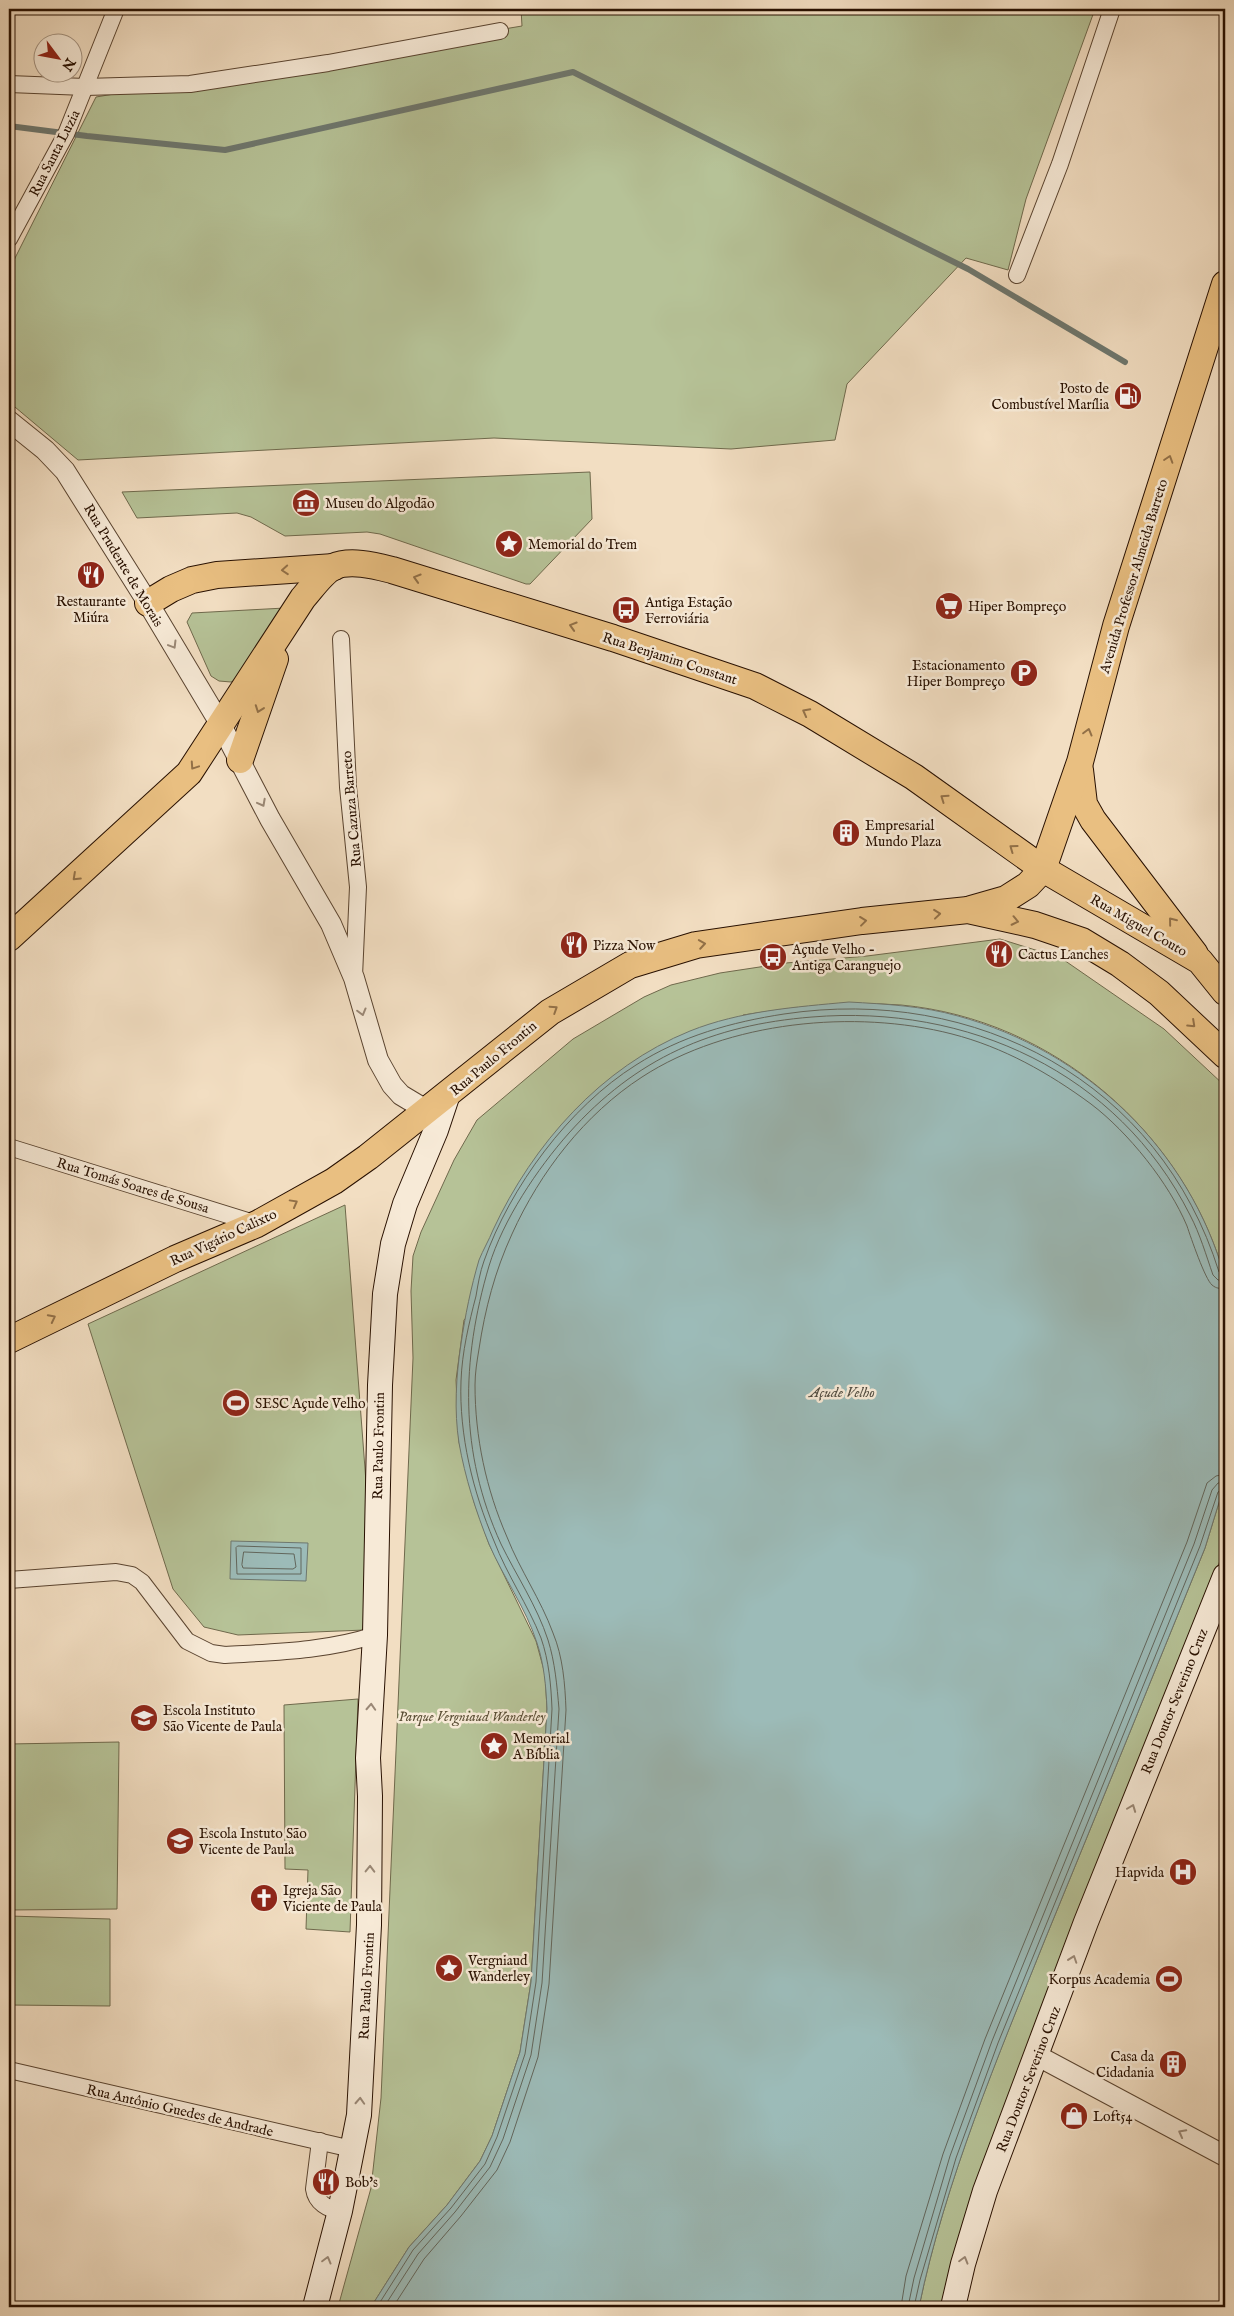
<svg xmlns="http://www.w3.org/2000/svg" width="1234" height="2316" font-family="'IM FELL English',serif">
	<rect width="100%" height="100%" fill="#f2dec2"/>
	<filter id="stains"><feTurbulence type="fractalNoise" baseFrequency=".004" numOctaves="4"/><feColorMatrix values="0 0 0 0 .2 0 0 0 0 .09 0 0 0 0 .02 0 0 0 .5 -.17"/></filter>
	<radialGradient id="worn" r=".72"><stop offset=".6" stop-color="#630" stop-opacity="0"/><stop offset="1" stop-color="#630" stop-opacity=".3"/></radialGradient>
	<g fill="#b6c297" stroke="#6f694c">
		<path d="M521 9H1095L1026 199 1008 270 966 258 847 384 835 440 731 449 494 438 78 460 9 402V270L96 97 522 26Z"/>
		<path d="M590 472 592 519 530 584H526L380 534 367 532 285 536 251 517 237 513 137 518 122 492Z"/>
		<path d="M285 608 244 676 231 682 219 681 211 676 187 622 192 613Z"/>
		<path d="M1000 939 1061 958 1164 1029 1225 1086V1278C1185 1133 1053 1019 901 1005 847 1001 796 1007 743 1015L464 1320 456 1380 459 1442 474 1502 489 1544 536 1641 545 1674 547 1709 531 1982 520 2052 492 2136 480 2161 447 2205 409 2247 371 2307H338L371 2188 381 2098 413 1358 411 1291 413 1256 421 1232 454 1160 477 1120 573 1039 644 997 671 985 720 973 786 963 867 956Z"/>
		<path d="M345 1205 366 1482 365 1630 238 1635 204 1627 173 1589 88 1324Z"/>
		<path d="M1225 1483V1548L1180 1662 947 2307H919C945 2181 998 2056 1046 1937 1099 1808 1152 1678 1205 1548Z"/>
		<path d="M358 1699 350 1932 306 1929 308 1870 285 1869 284 1705Z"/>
		<path d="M119 1742 117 1909 9 1910V1744Z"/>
		<path d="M9 1916 110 1919V2006L9 2005Z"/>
	</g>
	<g fill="#9cbbb8" stroke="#6e776e">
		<path d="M849 1002C885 1004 923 1006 958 1016 1086 1051 1190 1150 1225 1278V1483L1205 1548C1152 1678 1099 1808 1046 1937 998 2057 945 2181 919 2307H371L409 2247 447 2205 480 2161 492 2136 520 2052 531 1982 547 1709C546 1686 544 1664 537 1643 526 1608 503 1577 489 1544 476 1512 465 1477 459 1443 454 1411 456 1376 461 1344 465 1316 471 1287 479 1260 483 1250 489 1240 493 1230 533 1144 601 1067 690 1031 740 1011 795 1007 849 1002Z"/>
		<path d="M231 1541 308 1543 306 1581 230 1579Z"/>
	</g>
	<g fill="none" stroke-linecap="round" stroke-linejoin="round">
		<g stroke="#62665c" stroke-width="1">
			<path d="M238 1546 301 1548V1574H237L236 1548Z"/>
			<path d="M244 1552 294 1554 296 1567 293 1569 243 1568 242 1565Z"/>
			<path d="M377 2307 413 2250 451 2208 485 2164 497 2137 525 2054 536 1982 552 1709C551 1685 549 1661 541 1638 528 1605 507 1575 494 1541 473 1492 459 1435 461 1381 462 1352 469 1323 476 1296 478 1284 480 1272 484 1261 510 1187 569 1107 636 1065 681 1036 732 1022 784 1014 976 985 1160 1082 1219 1272L1225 1275"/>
			<path d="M384 2307 418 2254 455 2212 490 2167 503 2139 531 2055 542 1983 559 1709C557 1686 555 1662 548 1640 537 1606 516 1575 501 1544 459 1452 461 1361 489 1266 503 1220 537 1169 569 1133 636 1058 712 1025 812 1017 967 1004 1118 1072 1190 1215 1200 1234 1206 1255 1213 1275L1218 1280 1225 1281"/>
			<path d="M393 2307 424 2259 461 2216 497 2170 510 2142 538 2057 549 1984 566 1710C565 1684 563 1657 553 1633 541 1600 520 1570 507 1537 486 1489 475 1437 475 1385 475 1373 477 1361 479 1349 485 1309 495 1271 512 1234 540 1172 585 1114 642 1077 728 1021 855 1009 952 1034 1003 1047 1049 1073 1091 1104 1128 1132 1169 1183 1187 1226 1191 1238 1205 1279 1212 1285 1217 1289 1219 1288 1225 1289"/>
			<path d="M901 2307 906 2276 943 2154 985 2039 1187 1542 1207 1483 1216 1476 1225 1474"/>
			<path d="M908 2307 914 2278 950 2156 992 2041 1194 1544 1212 1490 1218 1483 1225 1482"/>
			<path d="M914 2307 920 2280 956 2158 998 2043 1200 1546 1218 1492 1225 1488"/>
		</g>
		<path stroke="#6e776e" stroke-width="6" d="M9 126 87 136 225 150 573 72 968 269 1125 362"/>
		<defs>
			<g id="minor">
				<path d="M9 84 85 87 190 84 328 63 500 31"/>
				<path d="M9 239 66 134 116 9"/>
				<path d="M1017 275 1060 164 1112 9"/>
				<path d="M341 639 348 787 358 887 354 976"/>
				<path d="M9 1147 257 1224"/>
				<path d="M9 1580 116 1572 132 1575 142 1582 187 1641 211 1653 225 1655C275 1652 327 1651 375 1635"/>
				<path d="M9 2070 352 2149"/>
				<path d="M320 2141 314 2189C316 2203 328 2209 340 2211"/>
			</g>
			<g id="tertiary">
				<path d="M9 421 45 450 65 471 148 603 221 725 270 819 331 924 354 978 378 1060 392 1085 401 1095 426 1110"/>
				<path d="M1036 2055 1225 2156"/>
			</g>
			<g id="secondary">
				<path d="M315 2307 340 2211 359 2115 369 1925 370 1796 368 1758 375 1635 380 1385 385 1294 393 1244 405 1204 436 1130 448 1094"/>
				<path d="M953 2307 963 2264 985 2191 1086 1922 1225 1576"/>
			</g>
			<g id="primary">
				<path d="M148 603 171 589 192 580 217 575 334 567"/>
				<path d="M240 760 275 659"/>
				<path d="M1080 770 1084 804 1093 820 1195 954"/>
				<path d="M971 909 1006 899 1028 885 1043 869 1080 762 1116 626 1225 284"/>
				<path d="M9 938 189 773 303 598C312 588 322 573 333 567 350 559 376 566 392 570L613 638 755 686 810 714 914 777 1043 869 1200 961 1225 992"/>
				<path d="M9 1340 175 1259 257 1224 334 1181 368 1157 550 1012 630 965 696 945 862 921 968 910 1035 925 1082 941 1120 964 1159 993 1225 1055"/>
			</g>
		</defs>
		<use href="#minor" stroke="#5a4430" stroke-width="18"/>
		<use href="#tertiary" stroke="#5a4430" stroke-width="22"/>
		<use href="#secondary" stroke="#281000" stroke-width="26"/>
		<use href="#primary" stroke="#281000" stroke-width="28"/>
		<use href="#minor" stroke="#f7ead7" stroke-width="16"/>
		<use href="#tertiary" stroke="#f7ead7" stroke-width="20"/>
		<use href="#secondary" stroke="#f7ead7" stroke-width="24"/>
		<use href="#primary" stroke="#e9bf81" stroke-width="26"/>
	</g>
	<defs><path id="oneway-chevron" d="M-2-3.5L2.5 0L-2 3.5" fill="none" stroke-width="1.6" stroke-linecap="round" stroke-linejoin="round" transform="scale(1.25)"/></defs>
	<g stroke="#927047">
		<use href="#oneway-chevron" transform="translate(1169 459) rotate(-72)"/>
		<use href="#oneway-chevron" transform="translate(285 570) rotate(176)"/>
		<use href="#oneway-chevron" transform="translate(417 578) rotate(-163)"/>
		<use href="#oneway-chevron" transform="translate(573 626) rotate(-163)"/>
		<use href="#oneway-chevron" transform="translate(259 709) rotate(110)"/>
		<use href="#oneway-chevron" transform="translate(806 712) rotate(-152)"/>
		<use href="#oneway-chevron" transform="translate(1088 732) rotate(-75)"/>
		<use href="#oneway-chevron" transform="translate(194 766) rotate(124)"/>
		<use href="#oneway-chevron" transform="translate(944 798) rotate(-145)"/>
		<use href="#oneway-chevron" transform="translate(1013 848) rotate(-144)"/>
		<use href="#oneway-chevron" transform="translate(76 877) rotate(137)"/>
		<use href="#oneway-chevron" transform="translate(937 914) rotate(-6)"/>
		<use href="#oneway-chevron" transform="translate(863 921) rotate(-7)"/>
		<use href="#oneway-chevron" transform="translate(1015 921) rotate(12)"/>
		<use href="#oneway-chevron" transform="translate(1172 921) rotate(-129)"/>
		<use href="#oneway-chevron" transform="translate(702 944) rotate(-9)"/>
		<use href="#oneway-chevron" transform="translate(554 1009) rotate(-33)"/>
		<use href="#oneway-chevron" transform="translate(1192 1024) rotate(43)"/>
		<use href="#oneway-chevron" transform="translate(294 1203) rotate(-29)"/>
		<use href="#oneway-chevron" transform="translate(52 1318) rotate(-27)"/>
	</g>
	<g stroke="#9a8876">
		<use href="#oneway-chevron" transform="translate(173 645) rotate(59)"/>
		<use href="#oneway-chevron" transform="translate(262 803) rotate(62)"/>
		<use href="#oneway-chevron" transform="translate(362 1012) rotate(75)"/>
		<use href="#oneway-chevron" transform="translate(371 1707) rotate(-87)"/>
		<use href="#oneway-chevron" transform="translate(1132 1808) rotate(-69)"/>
		<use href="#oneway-chevron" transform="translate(370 1869) rotate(-89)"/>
		<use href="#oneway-chevron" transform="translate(1073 1959) rotate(-71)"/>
		<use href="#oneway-chevron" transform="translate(360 2101) rotate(-87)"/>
		<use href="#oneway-chevron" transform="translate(1182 2133) rotate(-152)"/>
		<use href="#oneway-chevron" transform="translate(327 2260) rotate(-75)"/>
		<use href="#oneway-chevron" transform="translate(964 2260) rotate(-74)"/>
	</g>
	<defs>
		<symbol id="fuel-disc" viewBox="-11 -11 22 22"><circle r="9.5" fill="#8f2418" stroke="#f7ead7"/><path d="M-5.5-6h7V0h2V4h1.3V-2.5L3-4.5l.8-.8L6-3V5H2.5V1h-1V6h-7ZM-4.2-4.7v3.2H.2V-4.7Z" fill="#fff"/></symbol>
		<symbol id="museum-disc" viewBox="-11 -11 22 22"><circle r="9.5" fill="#8f2418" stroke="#f7ead7"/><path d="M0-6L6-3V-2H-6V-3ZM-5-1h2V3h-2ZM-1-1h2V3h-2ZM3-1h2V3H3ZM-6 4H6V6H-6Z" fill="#fff"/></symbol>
		<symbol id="sight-disc" viewBox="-11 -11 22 22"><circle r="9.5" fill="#8f2418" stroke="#f7ead7"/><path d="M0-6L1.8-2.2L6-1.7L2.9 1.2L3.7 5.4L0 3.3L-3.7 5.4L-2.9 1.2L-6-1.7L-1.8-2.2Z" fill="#fff"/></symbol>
		<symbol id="restaurant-disc" viewBox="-11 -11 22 22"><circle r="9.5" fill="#8f2418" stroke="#f7ead7"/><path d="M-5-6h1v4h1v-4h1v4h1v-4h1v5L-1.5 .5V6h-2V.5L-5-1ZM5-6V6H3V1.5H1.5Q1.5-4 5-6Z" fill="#fff"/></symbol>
		<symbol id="supermarket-disc" viewBox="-11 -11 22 22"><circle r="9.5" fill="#8f2418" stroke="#f7ead7"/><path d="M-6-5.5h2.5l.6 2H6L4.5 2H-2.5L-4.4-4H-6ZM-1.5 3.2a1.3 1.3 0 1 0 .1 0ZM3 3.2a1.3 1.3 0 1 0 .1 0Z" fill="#fff"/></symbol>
		<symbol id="bus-disc" viewBox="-11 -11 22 22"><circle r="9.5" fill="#8f2418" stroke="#f7ead7"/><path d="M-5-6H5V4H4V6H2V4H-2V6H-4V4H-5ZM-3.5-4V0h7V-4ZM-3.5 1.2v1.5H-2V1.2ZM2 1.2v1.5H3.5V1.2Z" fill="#fff"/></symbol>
		<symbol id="parking-disc" viewBox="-11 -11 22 22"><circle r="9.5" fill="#8f2418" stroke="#f7ead7"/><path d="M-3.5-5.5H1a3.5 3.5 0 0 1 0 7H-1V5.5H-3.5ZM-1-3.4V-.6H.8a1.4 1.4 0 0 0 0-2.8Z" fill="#fff"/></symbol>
		<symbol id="building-disc" viewBox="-11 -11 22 22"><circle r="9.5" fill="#8f2418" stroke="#f7ead7"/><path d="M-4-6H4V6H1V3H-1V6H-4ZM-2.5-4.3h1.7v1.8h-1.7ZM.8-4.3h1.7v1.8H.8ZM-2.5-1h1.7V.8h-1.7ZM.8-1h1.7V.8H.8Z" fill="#fff"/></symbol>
		<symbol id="stadium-disc" viewBox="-11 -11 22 22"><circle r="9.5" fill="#8f2418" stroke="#f7ead7"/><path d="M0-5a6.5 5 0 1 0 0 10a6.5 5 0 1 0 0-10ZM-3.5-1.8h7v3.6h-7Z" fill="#fff"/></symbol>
		<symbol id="school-disc" viewBox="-11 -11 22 22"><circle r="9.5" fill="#8f2418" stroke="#f7ead7"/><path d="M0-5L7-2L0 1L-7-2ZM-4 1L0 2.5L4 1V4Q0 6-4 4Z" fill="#fff"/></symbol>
		<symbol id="hospital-disc" viewBox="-11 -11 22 22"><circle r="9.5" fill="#8f2418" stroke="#f7ead7"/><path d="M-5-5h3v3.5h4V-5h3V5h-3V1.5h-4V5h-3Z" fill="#fff"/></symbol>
		<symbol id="church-disc" viewBox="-11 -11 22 22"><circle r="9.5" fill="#8f2418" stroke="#f7ead7"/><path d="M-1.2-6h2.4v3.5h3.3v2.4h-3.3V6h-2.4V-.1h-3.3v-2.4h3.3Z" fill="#fff"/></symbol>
		<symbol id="shop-disc" viewBox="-11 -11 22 22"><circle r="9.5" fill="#8f2418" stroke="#f7ead7"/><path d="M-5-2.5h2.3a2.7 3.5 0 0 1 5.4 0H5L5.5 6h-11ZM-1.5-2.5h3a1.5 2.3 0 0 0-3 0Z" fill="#fff"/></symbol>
	</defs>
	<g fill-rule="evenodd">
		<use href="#fuel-disc" x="1112" y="380" width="32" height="32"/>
		<use href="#museum-disc" x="290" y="487" width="32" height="32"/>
		<use href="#sight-disc" x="493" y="528" width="32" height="32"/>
		<use href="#restaurant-disc" x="75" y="559" width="32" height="32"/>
		<use href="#supermarket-disc" x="933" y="590" width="32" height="32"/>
		<use href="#bus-disc" x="610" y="594" width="32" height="32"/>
		<use href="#parking-disc" x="1008" y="657" width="32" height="32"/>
		<use href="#building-disc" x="830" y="817" width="32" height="32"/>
		<use href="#restaurant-disc" x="558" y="929" width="32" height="32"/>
		<use href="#restaurant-disc" x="983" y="938" width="32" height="32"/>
		<use href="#bus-disc" x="757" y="941" width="32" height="32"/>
		<use href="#stadium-disc" x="220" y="1387" width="32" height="32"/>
		<use href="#school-disc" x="128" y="1702" width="32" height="32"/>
		<use href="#sight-disc" x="478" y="1730" width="32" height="32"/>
		<use href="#school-disc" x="164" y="1825" width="32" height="32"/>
		<use href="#hospital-disc" x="1167" y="1856" width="32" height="32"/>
		<use href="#church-disc" x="248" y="1882" width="32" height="32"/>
		<use href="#sight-disc" x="433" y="1952" width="32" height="32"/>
		<use href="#stadium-disc" x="1153" y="1963" width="32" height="32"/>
		<use href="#building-disc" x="1157" y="2048" width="32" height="32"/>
		<use href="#shop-disc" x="1058" y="2100" width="32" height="32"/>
		<use href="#restaurant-disc" x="310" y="2166" width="32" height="32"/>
	</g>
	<g text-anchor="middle" stroke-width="5" stroke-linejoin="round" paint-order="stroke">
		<g font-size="14" fill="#281000" stroke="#f7ead7">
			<text transform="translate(54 153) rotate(-63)" y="5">Rua Santa Luzia</text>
			<text transform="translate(124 565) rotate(59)" y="5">Rua Prudente de Morais</text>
			<text transform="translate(1133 576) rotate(-73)" y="5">Avenida Professor Almeida Barreto</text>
			<text transform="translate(670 658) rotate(18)" y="5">Rua Benjamim Constant</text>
			<text transform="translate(351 809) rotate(-95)" y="5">Rua Cazuza Barreto</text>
			<text transform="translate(1139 925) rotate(30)" y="5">Rua Miguel Couto</text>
			<text transform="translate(493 1058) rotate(-40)" y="5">Rua Paulo Frontin</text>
			<text transform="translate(133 1185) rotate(17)" y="5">Rua Tomás Soares de Sousa</text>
			<text transform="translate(223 1237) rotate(-25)" y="5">Rua Vigário Calixto</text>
			<text transform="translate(378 1446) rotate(-89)" y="5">Rua Paulo Frontin</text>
			<text transform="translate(1174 1701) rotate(-68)" y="5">Rua Doutor Severino Cruz</text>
			<text transform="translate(366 1986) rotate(-87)" y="5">Rua Paulo Frontin</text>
			<text transform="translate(1028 2079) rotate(-69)" y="5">Rua Doutor Severino Cruz</text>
			<text transform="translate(180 2110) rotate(13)" y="5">Rua Antônio Guedes de Andrade</text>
		</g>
		<g font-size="14" fill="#281000" stroke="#f7ead7" text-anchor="start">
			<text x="1109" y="393" text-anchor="end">Posto de<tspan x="1109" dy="16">Combustível Marília</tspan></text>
			<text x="325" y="508">Museu do Algodão</text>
			<text x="528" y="549">Memorial do Trem</text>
			<text x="91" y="606" text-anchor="middle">Restaurante<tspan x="91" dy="16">Miúra</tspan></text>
			<text x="645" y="607">Antiga Estação<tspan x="645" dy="16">Ferroviária</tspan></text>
			<text x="968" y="611">Hiper Bompreço</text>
			<text x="1005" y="670" text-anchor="end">Estacionamento<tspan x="1005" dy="16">Hiper Bompreço</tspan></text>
			<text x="865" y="830">Empresarial<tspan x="865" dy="16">Mundo Plaza</tspan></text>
			<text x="593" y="950">Pizza Now</text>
			<text x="792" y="954">Açude Velho -<tspan x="792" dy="16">Antiga Caranguejo</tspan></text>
			<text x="1018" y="959">Cactus Lanches</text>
			<text x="255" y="1408">SESC Açude Velho</text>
			<text x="163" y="1715">Escola Instituto<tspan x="163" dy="16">São Vicente de Paula</tspan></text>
			<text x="513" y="1743">Memorial<tspan x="513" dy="16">A Bíblia</tspan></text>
			<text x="199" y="1838">Escola Instuto São<tspan x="199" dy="16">Vicente de Paula</tspan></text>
			<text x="1164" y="1877" text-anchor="end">Hapvida</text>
			<text x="283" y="1895">Igreja São<tspan x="283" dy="16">Viciente de Paula</tspan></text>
			<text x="468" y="1965">Vergniaud<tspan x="468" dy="16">Wanderley</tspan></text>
			<text x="1150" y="1984" text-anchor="end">Korpus Academia</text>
			<text x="1154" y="2061" text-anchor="end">Casa da<tspan x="1154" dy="16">Cidadania</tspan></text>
			<text x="1093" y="2121">Loft54</text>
			<text x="345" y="2187">Bob's</text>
		</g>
		<g font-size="14" font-style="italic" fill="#5a4e35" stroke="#f7ead7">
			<text x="472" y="1721">Parque Vergniaud Wanderley</text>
		</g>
		<g font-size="15" font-style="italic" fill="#514c40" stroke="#f7ead7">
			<text x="842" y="1397">Açude Velho</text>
		</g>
	</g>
	<rect width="1234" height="2316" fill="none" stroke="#f2dec2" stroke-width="30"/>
	<rect x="10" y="10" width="1214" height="2296" fill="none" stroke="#281000" stroke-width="2.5"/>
	<rect x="15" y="15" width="1204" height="2286" fill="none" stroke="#281000"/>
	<g transform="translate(58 58) rotate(122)"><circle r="24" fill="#f7ead7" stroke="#a49381"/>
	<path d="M0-4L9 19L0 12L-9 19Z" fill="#8f2418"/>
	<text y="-8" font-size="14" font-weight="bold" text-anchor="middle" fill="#281000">N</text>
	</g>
	<rect width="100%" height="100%" filter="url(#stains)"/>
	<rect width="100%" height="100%" fill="url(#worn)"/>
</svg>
